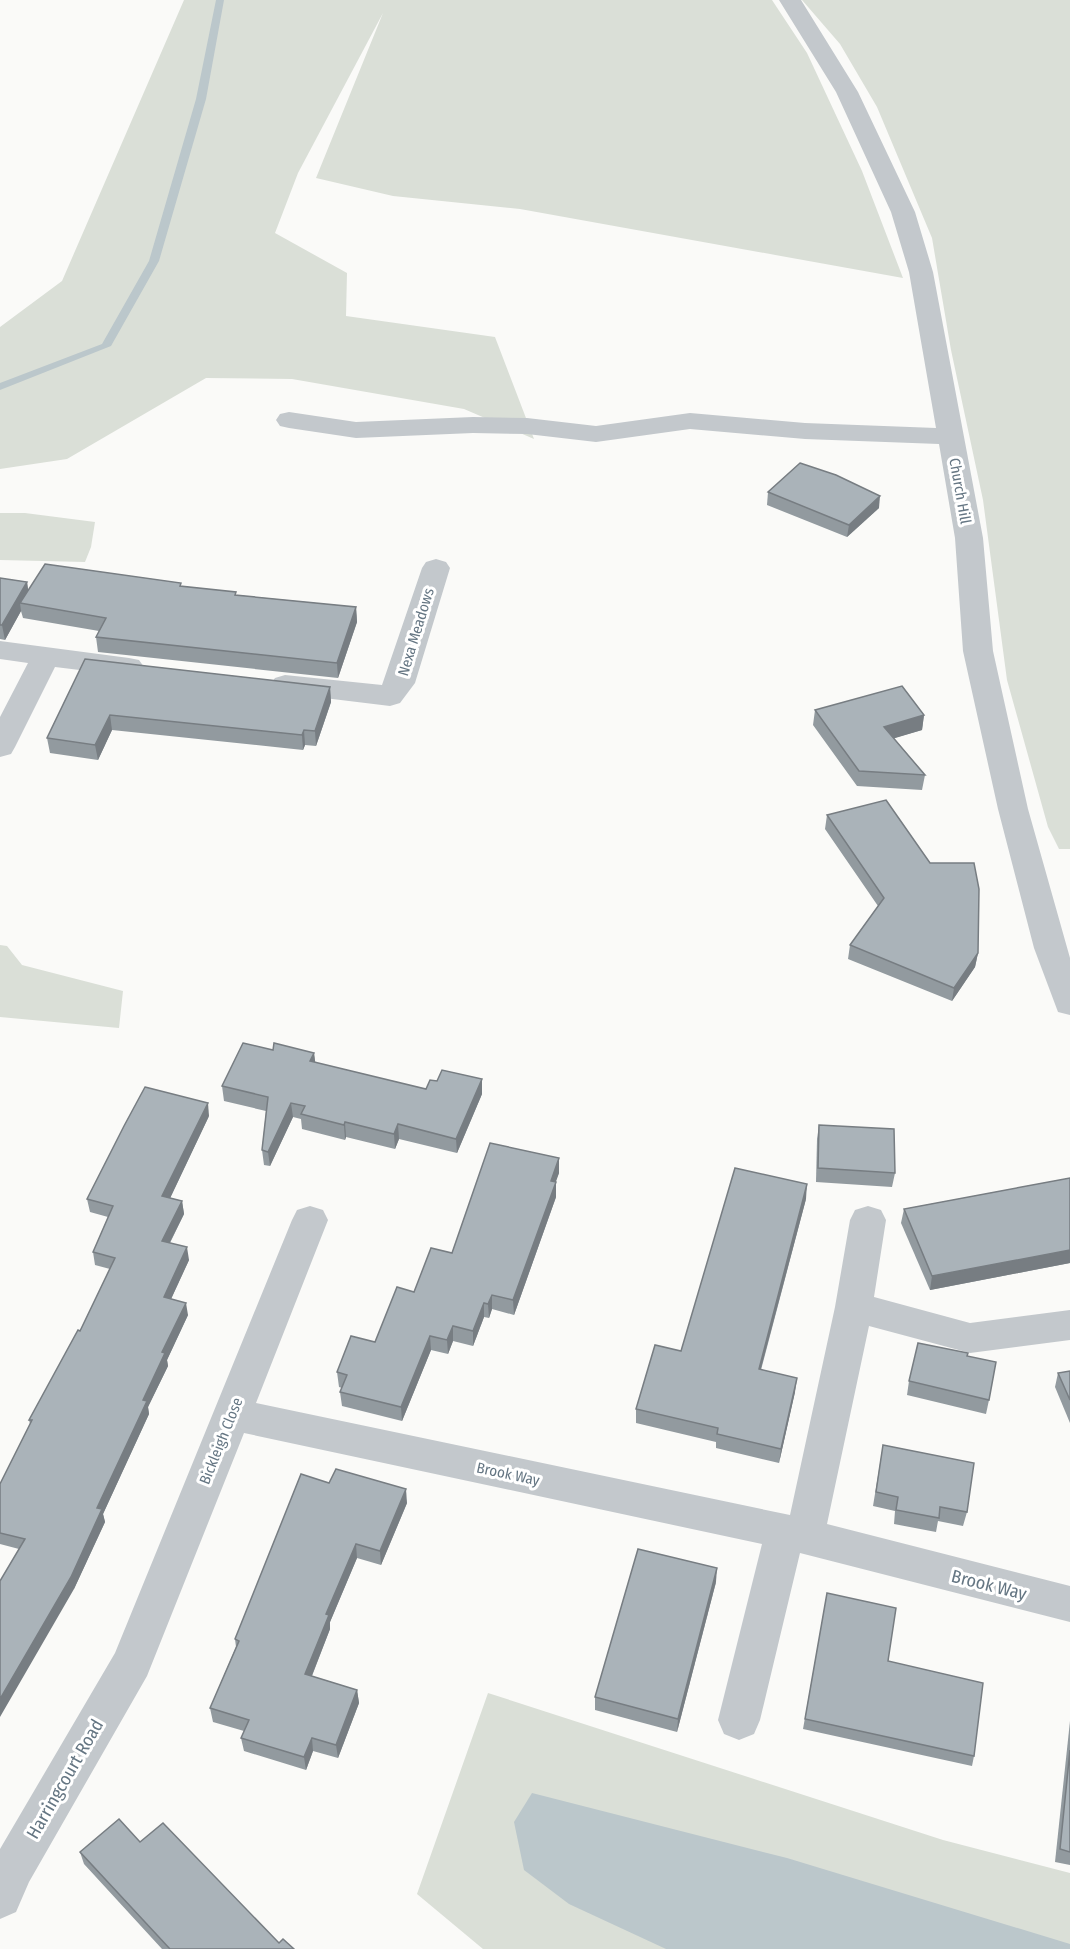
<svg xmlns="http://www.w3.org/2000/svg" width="1070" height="1949" font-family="'Fira Sans Condensed',sans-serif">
	<rect width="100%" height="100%" fill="#fafaf8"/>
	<g fill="#dadfd7">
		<path d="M184 0H772L807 53 862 171 903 278 520 209 393 196 316 178 383 13 298 173 275 233 347 273 346 316 495 337 534 439 464 409 292 379 206 378 67 459 0 469V327L62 281Z"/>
		<path d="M802 0H1070V849H1059L1048 827 1007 680 983 500 951 350 932 238 877 107 840 44Z"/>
		<path d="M0 513H25L95 522 91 547 85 562 0 560Z"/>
		<path d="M0 945 7 946 22 965 123 991 119 1028 0 1017Z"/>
		<path d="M488 1693 943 1840 1070 1873V1949H483L417 1894Z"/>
	</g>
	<path fill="#bbc7cb" d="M532 1793 787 1858 1070 1944V1949H666L569 1904 524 1870 514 1822Z"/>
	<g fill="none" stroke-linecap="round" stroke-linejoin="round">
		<path fill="#bbc7cb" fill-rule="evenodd" d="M216 0H224L206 99 159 261 111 346 0 390V383L102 344 149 261 196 99Z"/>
		<g fill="#c3c8cc" fill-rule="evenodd">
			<path d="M779 0H801L858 92 915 212 933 272 983 538 993 651 1028 809 1070 958V1015L1058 1012 1034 948 998 809 963 651 955 538 939 444 805 439 690 429 596 442 527 434 473 433 356 438 289 428 280 426 276 420 280 414 289 412 356 422 473 417 527 418 596 426 690 413 805 423 936 428 909 272 891 212 836 92Z"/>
			<path d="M436 559 446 562 450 568 415 683 400 703 390 706 275 692 270 685 275 678 285 675 382 685 422 568 426 562Z"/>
			<path d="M0 641 129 658 139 660 144 667 139 674 129 676 55 667 15 747 11 754 0 757V717L28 663 0 659Z"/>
			<path d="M310 1206 323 1210 328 1220 256 1403 790 1515 835 1307 850 1220 855 1210 868 1206 881 1210 886 1220 874 1297 970 1323 1070 1310V1340L970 1353 869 1326 827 1524 1070 1586V1622L800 1553 760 1720 754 1734 739 1740 724 1734 718 1720 762 1544 244 1433 147 1676 29 1882 16 1912 0 1919V1849L115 1653 292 1220 297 1210Z"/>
		</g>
	</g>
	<g fill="#929a9f">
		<path d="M768 492 879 508 847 537 767 505Z"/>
		<path d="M0 578 27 582 28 590 181 586 236 592V595L356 607 357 622 338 678 98 652 96 637 99 631 23 618 21 611 5 640 0 639Z"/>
		<path d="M85 659 330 687 331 702 316 746 305 745 303 750 112 730 98 760 50 753 47 738Z"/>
		<path d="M815 710 924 715 922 730 894 738 925 775 922 790 857 786 813 725Z"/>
		<path d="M827 815 978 953 975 967 952 1001 848 959 850 945 878 906 825 829Z"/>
		<path d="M273 1050 314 1053 315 1063 426 1089 437 1081 482 1079V1094L457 1153 399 1139 395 1149 346 1137 345 1140 302 1129 301 1119 293 1117 270 1166 264 1165 262 1150 266 1111 224 1101 222 1086Z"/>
		<path d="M209 1116 170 1198 182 1201 184 1214 170 1243 189 1260 171 1299 188 1315 167 1360 168 1366 148 1407 149 1414 103 1514 105 1522 74 1589 19 1549 0 1544V1484L30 1424 29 1420 80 1331 110 1269 95 1265 93 1252 108 1217 90 1212 87 1199Z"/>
		<path d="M819 1125 895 1173 892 1187 816 1182 817 1139Z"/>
		<path d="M559 1158V1173L555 1182 556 1197 514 1315 492 1309 489 1318 484 1317 473 1346 453 1341 448 1354 431 1350 402 1421 342 1406 340 1392 342 1388 339 1387 337 1372 375 1342 414 1292Z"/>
		<path d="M1070 1178V1263L930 1290 901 1223 904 1209Z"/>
		<path d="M806 1199 761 1370 795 1392 779 1463 716 1448V1442L636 1423V1409L681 1351Z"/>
		<path d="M1070 1371V1423L1055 1387 1058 1373Z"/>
		<path d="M909 1381 989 1400 986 1414 907 1395Z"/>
		<path d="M883 1445 967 1512 963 1526 938 1521 936 1532 894 1524 895 1511 873 1506Z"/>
		<path d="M329 1483 407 1503 381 1565 357 1558 330 1622V1629L312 1676 357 1690 359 1703 338 1758 313 1751 306 1770 244 1751 241 1738 244 1731 213 1722 210 1708 236 1647 235 1639Z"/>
		<path d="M716 1582 677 1732 595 1710V1697Z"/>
		<path d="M827 1593 888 1661 974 1756 972 1766 803 1729Z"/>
		<path d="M1070 1721V1865L1055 1862Z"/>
		<path d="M140 1842 279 1943 294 1949H162L84 1864 80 1852Z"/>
	</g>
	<g fill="#777d82">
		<path d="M880 496 879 508 847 537 849 525Z"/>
		<path d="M27 582 29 596 20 603 21 611 5 640 2 625Z"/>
		<path d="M356 607 357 622 338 678 337 663Z"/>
		<path d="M330 687 331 702 316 746 315 731Z"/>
		<path d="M110 715 112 730 98 760 95 745Z"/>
		<path d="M924 715 922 730 882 742 884 727Z"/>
		<path d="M304 730 305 745 303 750 302 735Z"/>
		<path d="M978 953 975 967 952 1001 954 988Z"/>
		<path d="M314 1053 316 1068 310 1061Z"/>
		<path d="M482 1079V1094L457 1153 456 1139Z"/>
		<path d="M208 1103 209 1116 165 1209 162 1196Z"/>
		<path d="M291 1103 293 1117 270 1166 268 1152Z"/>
		<path d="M345 1122 346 1137 345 1140 344 1125Z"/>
		<path d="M398 1124 399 1139 395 1149 394 1134Z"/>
		<path d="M559 1158V1173L551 1196V1181Z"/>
		<path d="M556 1182V1197L514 1315 513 1300Z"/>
		<path d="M807 1184 806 1199 757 1383 759 1369Z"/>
		<path d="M182 1201 184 1214 164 1254 162 1241Z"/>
		<path d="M187 1247 189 1260 166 1310 164 1297Z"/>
		<path d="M1070 1250V1263L930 1290 932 1276Z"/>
		<path d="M492 1295V1309L489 1318 488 1304Z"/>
		<path d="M186 1303 188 1315 167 1360 168 1366 148 1407 149 1414 103 1514 105 1522 74 1589 0 1717V1699L97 1508 162 1352Z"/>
		<path d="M484 1303V1317L473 1346V1331Z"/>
		<path d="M453 1326V1341L448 1354 447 1340Z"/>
		<path d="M430 1336 431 1350 402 1421 401 1407Z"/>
		<path d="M797 1378 795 1392 779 1463 781 1449Z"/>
		<path d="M406 1489 407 1503 381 1565 380 1551Z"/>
		<path d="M356 1544 357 1558 330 1622V1629L307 1688 305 1674 326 1614Z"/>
		<path d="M717 1568 716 1582 677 1732 678 1719Z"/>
		<path d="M357 1690 359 1703 338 1758 336 1745Z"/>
		<path d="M312 1738 313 1751 306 1770 304 1757Z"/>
	</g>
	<g fill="#aab3b9" stroke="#777d82" stroke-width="1.5">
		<path d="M800 463 836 475 880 496 849 525 768 492Z"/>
		<path d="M45 564 181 583 180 586 236 592 235 595 356 607 337 663 96 637 106 618 20 603Z"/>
		<path d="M0 578 27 582 2 625H0Z"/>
		<path d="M85 659 330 687 315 731 304 730 302 735 110 715 95 745 47 738Z"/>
		<path d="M902 686 924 715 884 727 925 775 859 771 815 710Z"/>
		<path d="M886 800 930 863H974L979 889 978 953 954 988 850 945 884 898 827 815Z"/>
		<path d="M243 1043 273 1050 274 1043 314 1053 310 1061 426 1089 430 1080 437 1081 442 1070 482 1079 456 1139 398 1124 394 1134 345 1122 344 1125 301 1114 305 1106 291 1103 268 1152 262 1150 268 1097 222 1086Z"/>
		<path d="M145 1087 208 1103 162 1196 182 1201 162 1241 187 1247 164 1297 186 1303 162 1352 165 1353 143 1400 147 1401 97 1508 102 1509 71 1577 0 1699V1581L25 1539 0 1533V1484L32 1420H29L78 1330 80 1331 115 1258 93 1252 113 1206 87 1199 124 1126Z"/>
		<path d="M819 1125 894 1129 895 1173 818 1168Z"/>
		<path d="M490 1143 559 1158 551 1181 556 1182 513 1300 492 1295 488 1304 484 1303 473 1331 453 1326 447 1340 430 1336 401 1407 340 1392 347 1375 337 1372 351 1336 375 1342 397 1287 414 1292 431 1248 452 1253Z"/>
		<path d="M735 1168 807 1184 759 1369 797 1378 781 1449 717 1434 718 1428 636 1409 655 1345 681 1351Z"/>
		<path d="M1070 1178V1250L932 1276 904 1209Z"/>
		<path d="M918 1343 968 1353 967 1356 996 1362 989 1400 909 1381Z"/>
		<path d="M1070 1371V1400L1058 1373Z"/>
		<path d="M883 1445 974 1463 967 1512 940 1507 939 1518 896 1510 898 1497 876 1492Z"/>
		<path d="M336 1469 406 1489 380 1551 356 1544 326 1614 329 1615 305 1674 357 1690 336 1745 312 1738 304 1757 241 1738 249 1720 210 1708 239 1641 235 1639 301 1474 329 1483Z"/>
		<path d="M638 1549 717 1568 678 1719 595 1697Z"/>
		<path d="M827 1593 896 1608 888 1661 983 1683 974 1756 805 1719Z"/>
		<path d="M1070 1750V1852L1060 1849Z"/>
		<path d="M119 1819 140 1842 163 1823 279 1943 283 1939 294 1949H170L80 1852Z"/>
	</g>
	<g text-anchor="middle" stroke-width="6" stroke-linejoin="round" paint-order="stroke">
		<g font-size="15" fill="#657683" stroke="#fff">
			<text transform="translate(960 491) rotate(80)" y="5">Church Hill</text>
			<text transform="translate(416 632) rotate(-73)" y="5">Nexa Meadows</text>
			<text transform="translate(221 1441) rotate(-68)" y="5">Bickleigh Close</text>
			<text transform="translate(508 1474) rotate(12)" y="5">Brook Way</text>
		</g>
		<g font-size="18" fill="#657683" stroke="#fff">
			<text transform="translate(989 1585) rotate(14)" y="6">Brook Way</text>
			<text transform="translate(65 1779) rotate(-60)" y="6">Harringcourt Road</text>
		</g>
	</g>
</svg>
